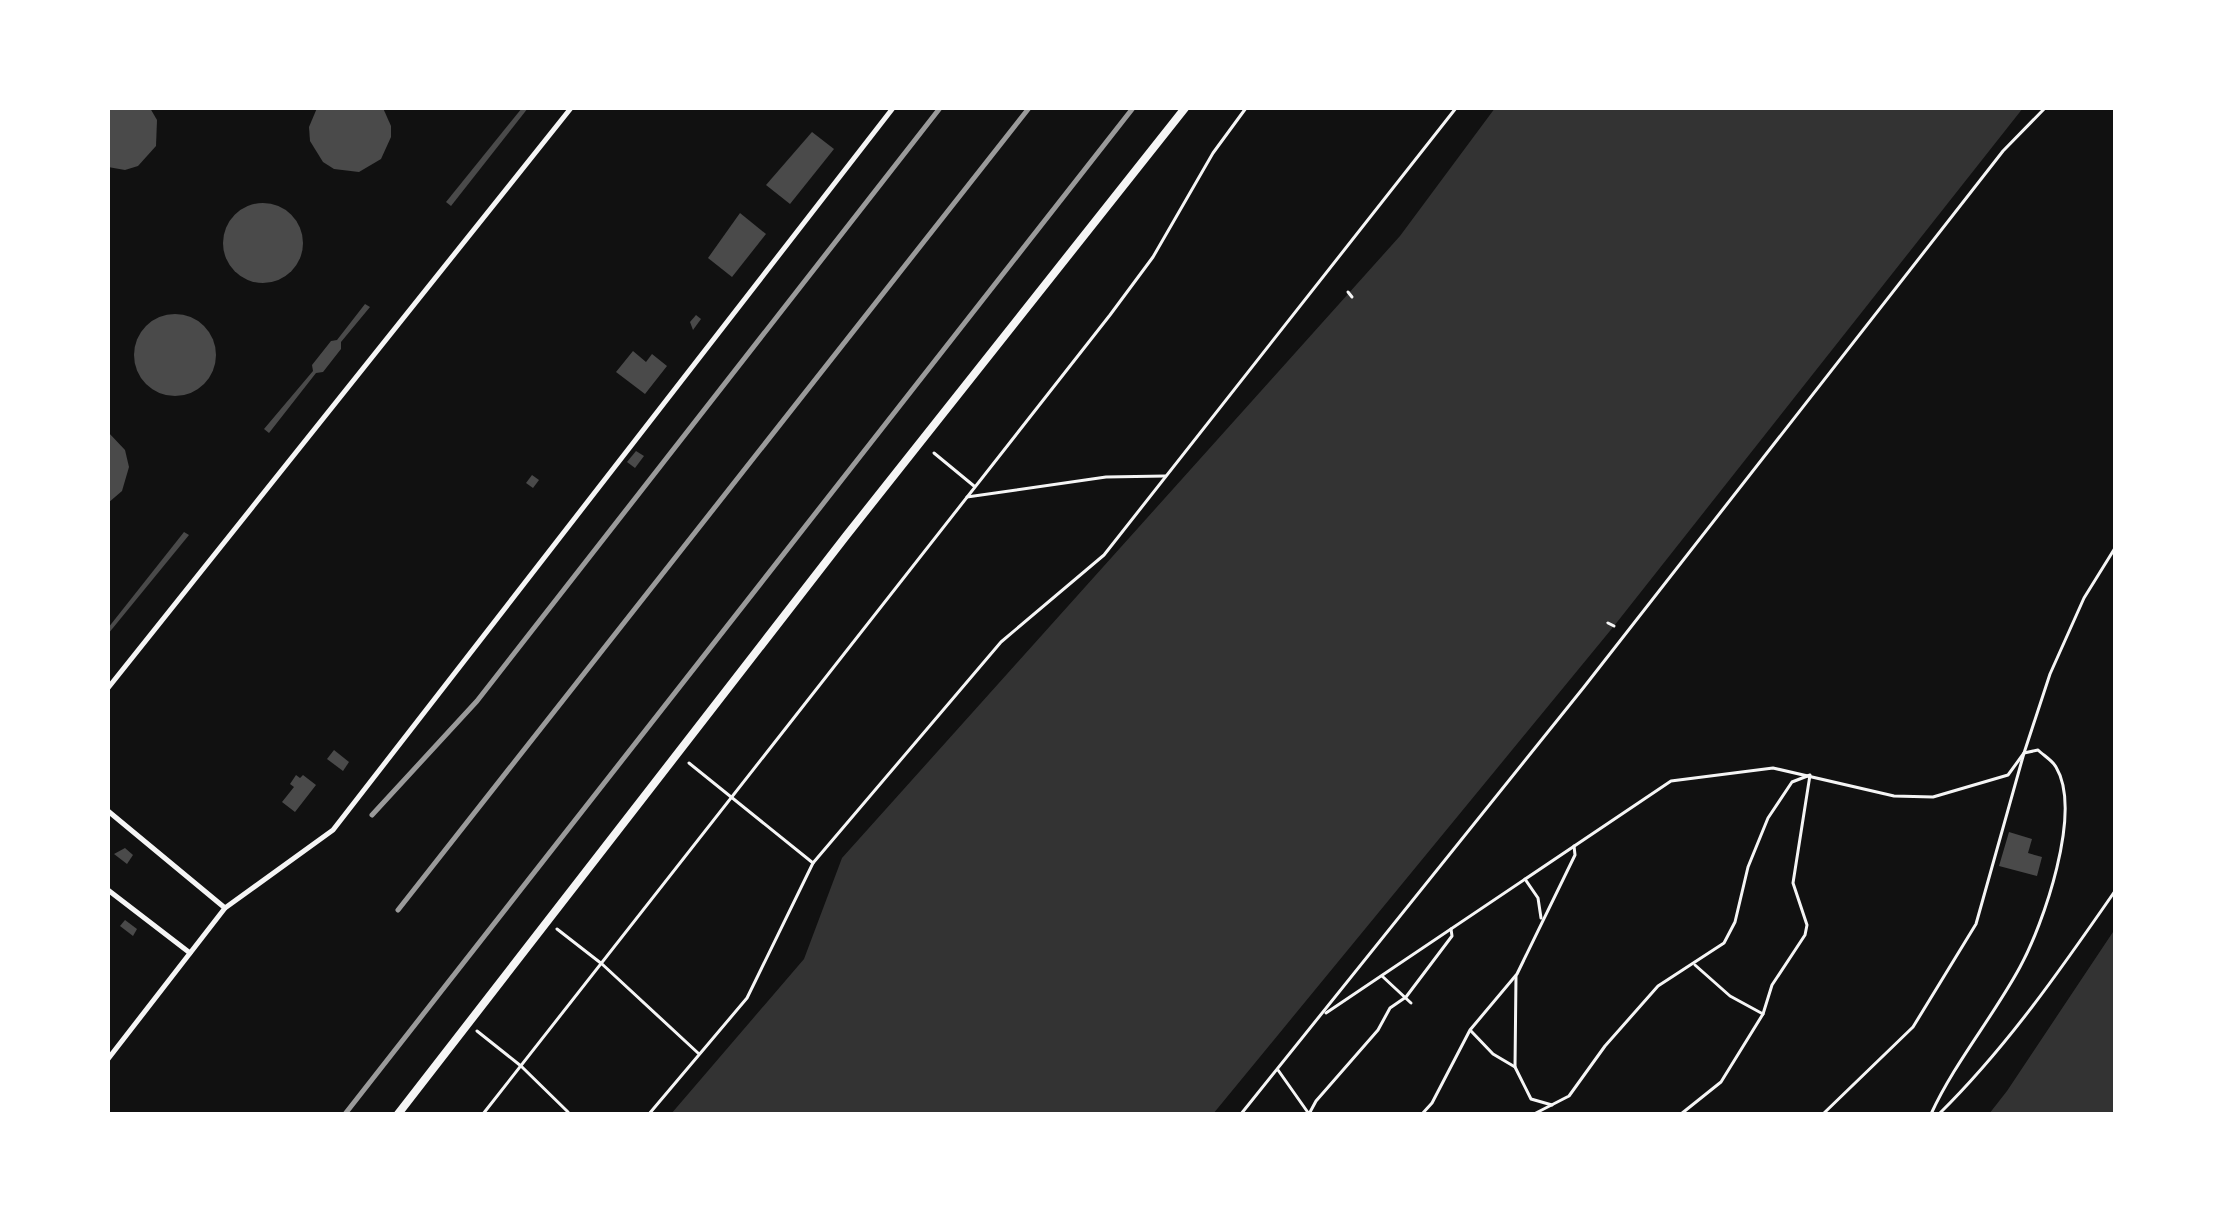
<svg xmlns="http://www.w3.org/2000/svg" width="2223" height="1222" font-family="Commissioner,sans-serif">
	<rect width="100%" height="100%" fill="#111"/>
	<g fill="#333">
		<path d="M1495 108H2023L1614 626 1213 1114H671L804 959 842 858 1400 236Z"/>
		<path d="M2115 929V1114H1989L2007 1091Z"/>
	</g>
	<g fill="#4a4a4a">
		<path d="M108 108H150L157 120 156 146 138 166 125 170 108 167Z"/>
		<path d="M317 108H383L391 126V137L381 159 359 172 334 169 323 162 310 141 309 127Z"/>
		<path d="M522 108H528L451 206 446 202Z"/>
		<path d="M812 132 834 149 790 204 766 185Z"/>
		<circle cx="263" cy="243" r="40"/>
		<path d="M740 213 766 234 732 277 708 258Z"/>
		<path d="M365 304 370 307 341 342V349L323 372 316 373 269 433 264 429 313 371 312 365 331 341 337 340Z"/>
		<circle cx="175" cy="355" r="41"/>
		<path d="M696 315 701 319 693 330 690 322Z"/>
		<path d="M633 351 646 362 652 354 667 366 645 394 616 372Z"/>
		<path d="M108 432 125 450 129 467 122 491 108 503Z"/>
		<path d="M636 451 644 456 635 468 627 462Z"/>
		<path d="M532 475 539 480 533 488 526 483Z"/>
		<path d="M184 532 189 535 108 634V628Z"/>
		<path d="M334 750 349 762 343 771 327 759Z"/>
		<path d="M296 775 300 778 303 775 316 785 295 812 282 802 294 787 290 784Z"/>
		<path d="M2009 832 2032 839 2028 853 2042 857 2037 876 1999 866Z"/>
		<path d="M125 848 133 855 127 864 114 854Z"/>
		<path d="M125 920 137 929 133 936 120 926Z"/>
	</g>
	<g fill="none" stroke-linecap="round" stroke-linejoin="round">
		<g stroke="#f5f5f5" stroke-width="3">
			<path d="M1348 292 1352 297"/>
			<path d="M934 453 974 486"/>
			<path d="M967 497 1106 477 1165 476"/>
			<path d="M1608 623 1614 626"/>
			<path d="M689 763 813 863"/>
			<path d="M1525 879 1538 898 1541 918"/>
			<path d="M557 929 602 964 698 1053"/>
			<path d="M1695 965 1730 996 1763 1014"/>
			<path d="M1382 976 1411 1003"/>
			<path d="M1326 1013 1671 781 1773 768 1894 796 1933 797 2008 775 2024 753 2038 750C2043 755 2053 761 2056 767 2083 812 2043 925 2020 967 1993 1017 1955 1062 1931 1114"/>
			<path d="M477 1031 521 1066 568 1112"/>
			<path d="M1471 1031 1493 1054 1515 1067 1531 1099 1552 1105"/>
			<path d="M1515 1067 1516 976"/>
			<path d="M1278 1070 1309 1114 1316 1101 1378 1030 1390 1008 1406 997 1452 936 1451 929"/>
			<path d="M483 1114 1110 315 1153 257 1213 153 1246 108"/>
			<path d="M649 1114 747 998 813 863 1001 642 1104 555 1456 108"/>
			<path d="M1241 1114 1584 687 2003 151 2045 108"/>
			<path d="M1422 1114 1432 1103 1470 1030 1517 974 1575 855 1574 846"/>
			<path d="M1534 1114 1569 1096 1605 1046 1658 986 1724 943 1735 922 1748 867 1768 818 1792 782 1810 775 1793 883 1807 925 1805 935 1772 985 1763 1014 1721 1082 1681 1114"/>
			<path d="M1823 1114 1913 1027 1976 924 2024 753 2050 674 2084 598 2115 548"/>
			<path d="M1939 1114C2007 1047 2061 969 2115 891"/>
		</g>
		<g stroke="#f5f5f5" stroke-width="5">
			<path d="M108 688 571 108"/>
			<path d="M108 811 225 908"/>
			<path d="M108 890 190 953"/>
			<path d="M108 1059 225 908 333 830 893 108"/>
		</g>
		<path stroke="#f5f5f5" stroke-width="8" d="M398 1114 846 536 1185 108"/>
		<g stroke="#9a9a9a" stroke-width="5">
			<path d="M372 815 477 701 940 108"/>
			<path d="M398 910 1029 108"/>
			<path d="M345 1114 1133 108"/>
		</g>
	</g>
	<rect width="2223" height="1222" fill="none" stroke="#ffffff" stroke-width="220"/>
</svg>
